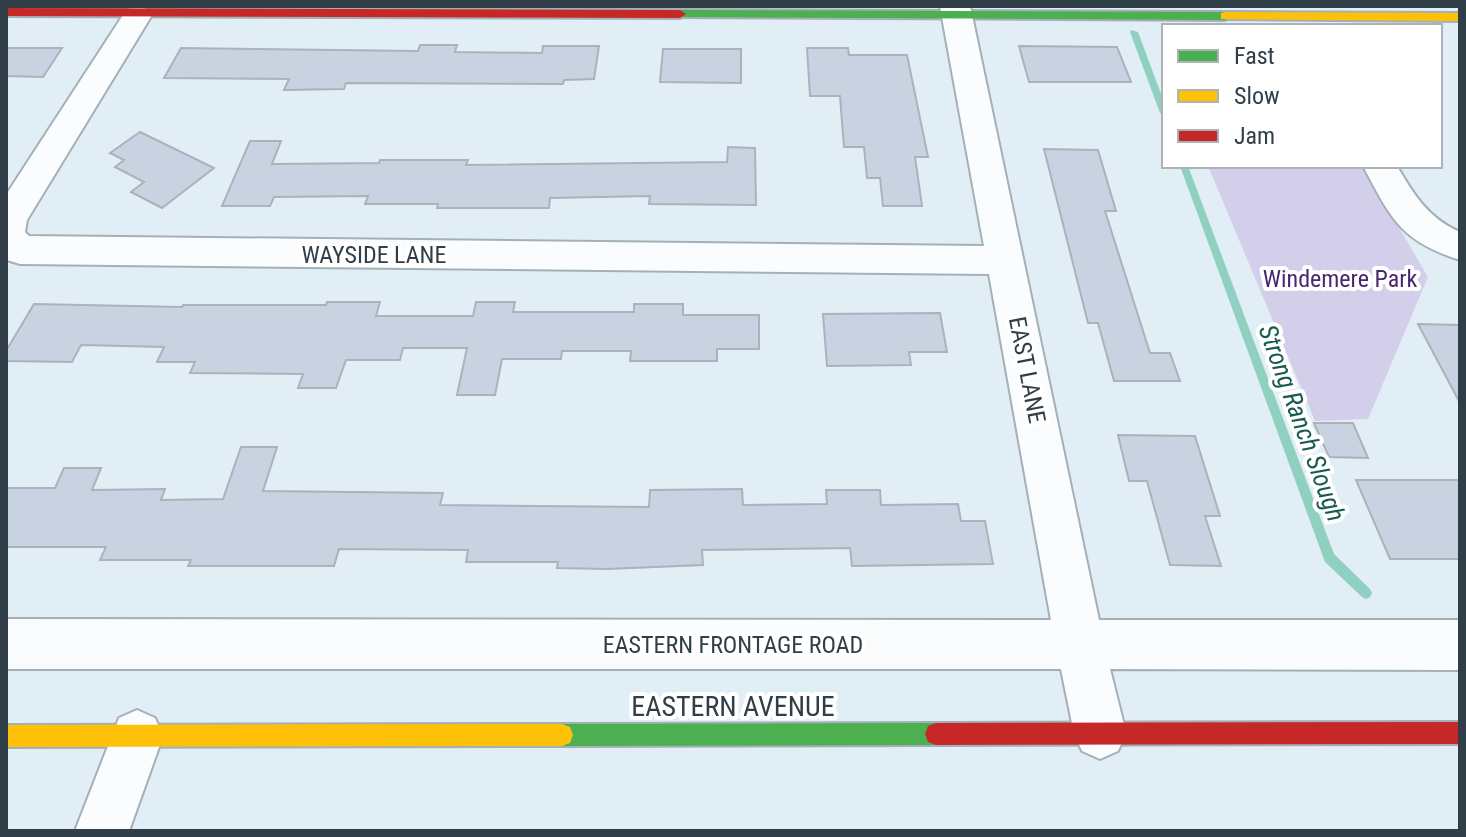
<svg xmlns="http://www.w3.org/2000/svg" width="1466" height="837" font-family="'Roboto Condensed',sans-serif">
	<rect width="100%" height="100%" fill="#e2eef5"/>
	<path fill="#d3cfea" d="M1208 166H1363L1428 277 1368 419 1315 421Z"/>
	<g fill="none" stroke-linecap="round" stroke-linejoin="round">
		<g fill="#90d0c0" fill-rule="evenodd">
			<path d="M1131 30 1138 32 1164 102V116L1160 113 1130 32Z"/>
			<path d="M1180 166H1188L1334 554 1370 589 1372 593 1370 597 1366 599 1362 597 1325 562Z"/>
		</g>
	</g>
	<g fill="#c9d2e1" stroke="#abb2bb" stroke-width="2">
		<path d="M420 45H457L455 52 542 53 543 46H599L594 79 564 80 563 84 346 83 344 89 284 90 289 79 164 78 181 48 418 51Z"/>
		<path d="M1019 46 1117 47 1131 82H1029Z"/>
		<path d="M6 48H62L43 77 6 76Z"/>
		<path d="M807 48H848L849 55H907L928 157H915L922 206H883L880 178H867L864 147H844L840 96H810Z"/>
		<path d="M663 49H741V83L660 82Z"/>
		<path d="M140 132 214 168 162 208 131 192 144 182 115 167 124 160 110 153Z"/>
		<path d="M250 141H281L272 164 379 163 380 160H468L466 165 727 162 728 147 755 148 756 205 649 204 650 196 550 198 549 208H437L438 204H365L368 196 274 197 270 206H222Z"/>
		<path d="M1044 149 1098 150 1116 211H1105L1150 353H1170L1180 381H1114L1098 323H1088Z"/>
		<path d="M327 302H380L376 316H473L476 302H515L513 312H634V304H683V315H759V349H717V361H630L631 351H562L561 359H502L495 395H457L467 348H403L400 360H346L336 388H298L303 374 190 373 195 362H157L164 347 81 345 72 362 6 361V351L34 304 182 307 183 305H326Z"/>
		<path d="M940 313 947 352H909L911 365 827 366 823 314Z"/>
		<path d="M1418 324 1460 325V403Z"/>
		<path d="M1314 423H1353L1368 458 1329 457Z"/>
		<path d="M1118 435 1195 436 1220 516H1205L1221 566 1170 565 1147 481H1129Z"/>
		<path d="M241 447H277L263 491 443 493 440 505 649 507 650 490 742 489 743 505 827 504 826 490H880L881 505 958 504 961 521H985L993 564 852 566 850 548 702 550 703 565 607 569 557 568 558 562H466L468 550 339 549 334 566H188L191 560H100L106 547H6V488H55L64 468H101L92 490 165 489 161 500 223 499Z"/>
		<path d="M1356 480H1460V559H1390Z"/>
	</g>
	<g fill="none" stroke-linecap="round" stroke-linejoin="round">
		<defs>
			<g id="street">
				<path d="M137 6 147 9 152 15 27 220 25 232 29 236 984 246 940 6H970L1099 620H1460V670L1110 669 1126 733 1118 751 1100 759 1082 751 1074 733 1061 669H6V619L1051 620 989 274 20 264 7 260 6 195 127 9Z"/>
				<path d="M1363 166H1397C1413 194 1429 219 1460 232V260C1400 241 1391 218 1363 166Z"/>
				<path d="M137 710 155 718 163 736 129 831H75L119 718Z"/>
			</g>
			<g id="fast">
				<path d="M680 10 1225 12 1231 16 1225 20 676 17 674 14Z"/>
				<path d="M936 723 944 726 947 734 944 742 936 745 562 746 554 743 551 735 554 727 562 724Z"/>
			</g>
			<g id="slow">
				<path d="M1225 12 1460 13V21L1221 19V13Z"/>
				<path d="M562 724 570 727 573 735 570 743 562 746 6 747V725Z"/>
			</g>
			<g id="jam">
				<path d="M6 8 680 10 686 14 680 18 6 16Z"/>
				<path d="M1460 722V744L936 745 928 742 925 734 928 726 936 723Z"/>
			</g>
		</defs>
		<use href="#street" stroke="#a4b0b7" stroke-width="4"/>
		<use href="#fast" stroke="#a4b0b7" stroke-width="4"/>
		<use href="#slow" stroke="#a4b0b7" stroke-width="4"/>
		<use href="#jam" stroke="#a4b0b7" stroke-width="4"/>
		<use href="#street" fill="#fbfcfe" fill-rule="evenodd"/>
		<use href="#fast" fill="#4caf50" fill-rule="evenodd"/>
		<use href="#slow" fill="#ffc107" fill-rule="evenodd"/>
		<use href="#jam" fill="#c62828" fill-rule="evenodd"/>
	</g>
	<g text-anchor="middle" stroke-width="8" stroke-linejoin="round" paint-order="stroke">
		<g font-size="24" fill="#303e48" stroke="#fff">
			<text x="374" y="263">WAYSIDE LANE</text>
			<text transform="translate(1027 370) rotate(79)" y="8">EAST LANE</text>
			<text x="733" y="653">EASTERN FRONTAGE ROAD</text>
		</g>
		<g font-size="24" fill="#49276f" stroke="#fff">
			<text x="1340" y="287">Windemere Park</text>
		</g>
		<g font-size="26" font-style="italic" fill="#175c4c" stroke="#fff">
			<text transform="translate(1302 423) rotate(70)" y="9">Strong Ranch Slough</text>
		</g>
		<g font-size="28" fill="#303e48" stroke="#fff">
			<text x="733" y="716">EASTERN AVENUE</text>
		</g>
	</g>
	<rect width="1466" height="837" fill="none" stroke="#303e48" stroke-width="16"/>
	<rect x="1162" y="24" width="280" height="144" fill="#ffffff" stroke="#acb2b6" stroke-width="2"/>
	<rect x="1178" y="50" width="40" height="12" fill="#4caf50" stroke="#acb2b6" stroke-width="2"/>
	<text x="1234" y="64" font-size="24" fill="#303e48">Fast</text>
	<rect x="1178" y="90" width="40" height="12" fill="#ffc107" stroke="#acb2b6" stroke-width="2"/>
	<text x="1234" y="104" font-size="24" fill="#303e48">Slow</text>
	<rect x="1178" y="130" width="40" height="12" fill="#c62828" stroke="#acb2b6" stroke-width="2"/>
	<text x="1234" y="144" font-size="24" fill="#303e48">Jam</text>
</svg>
